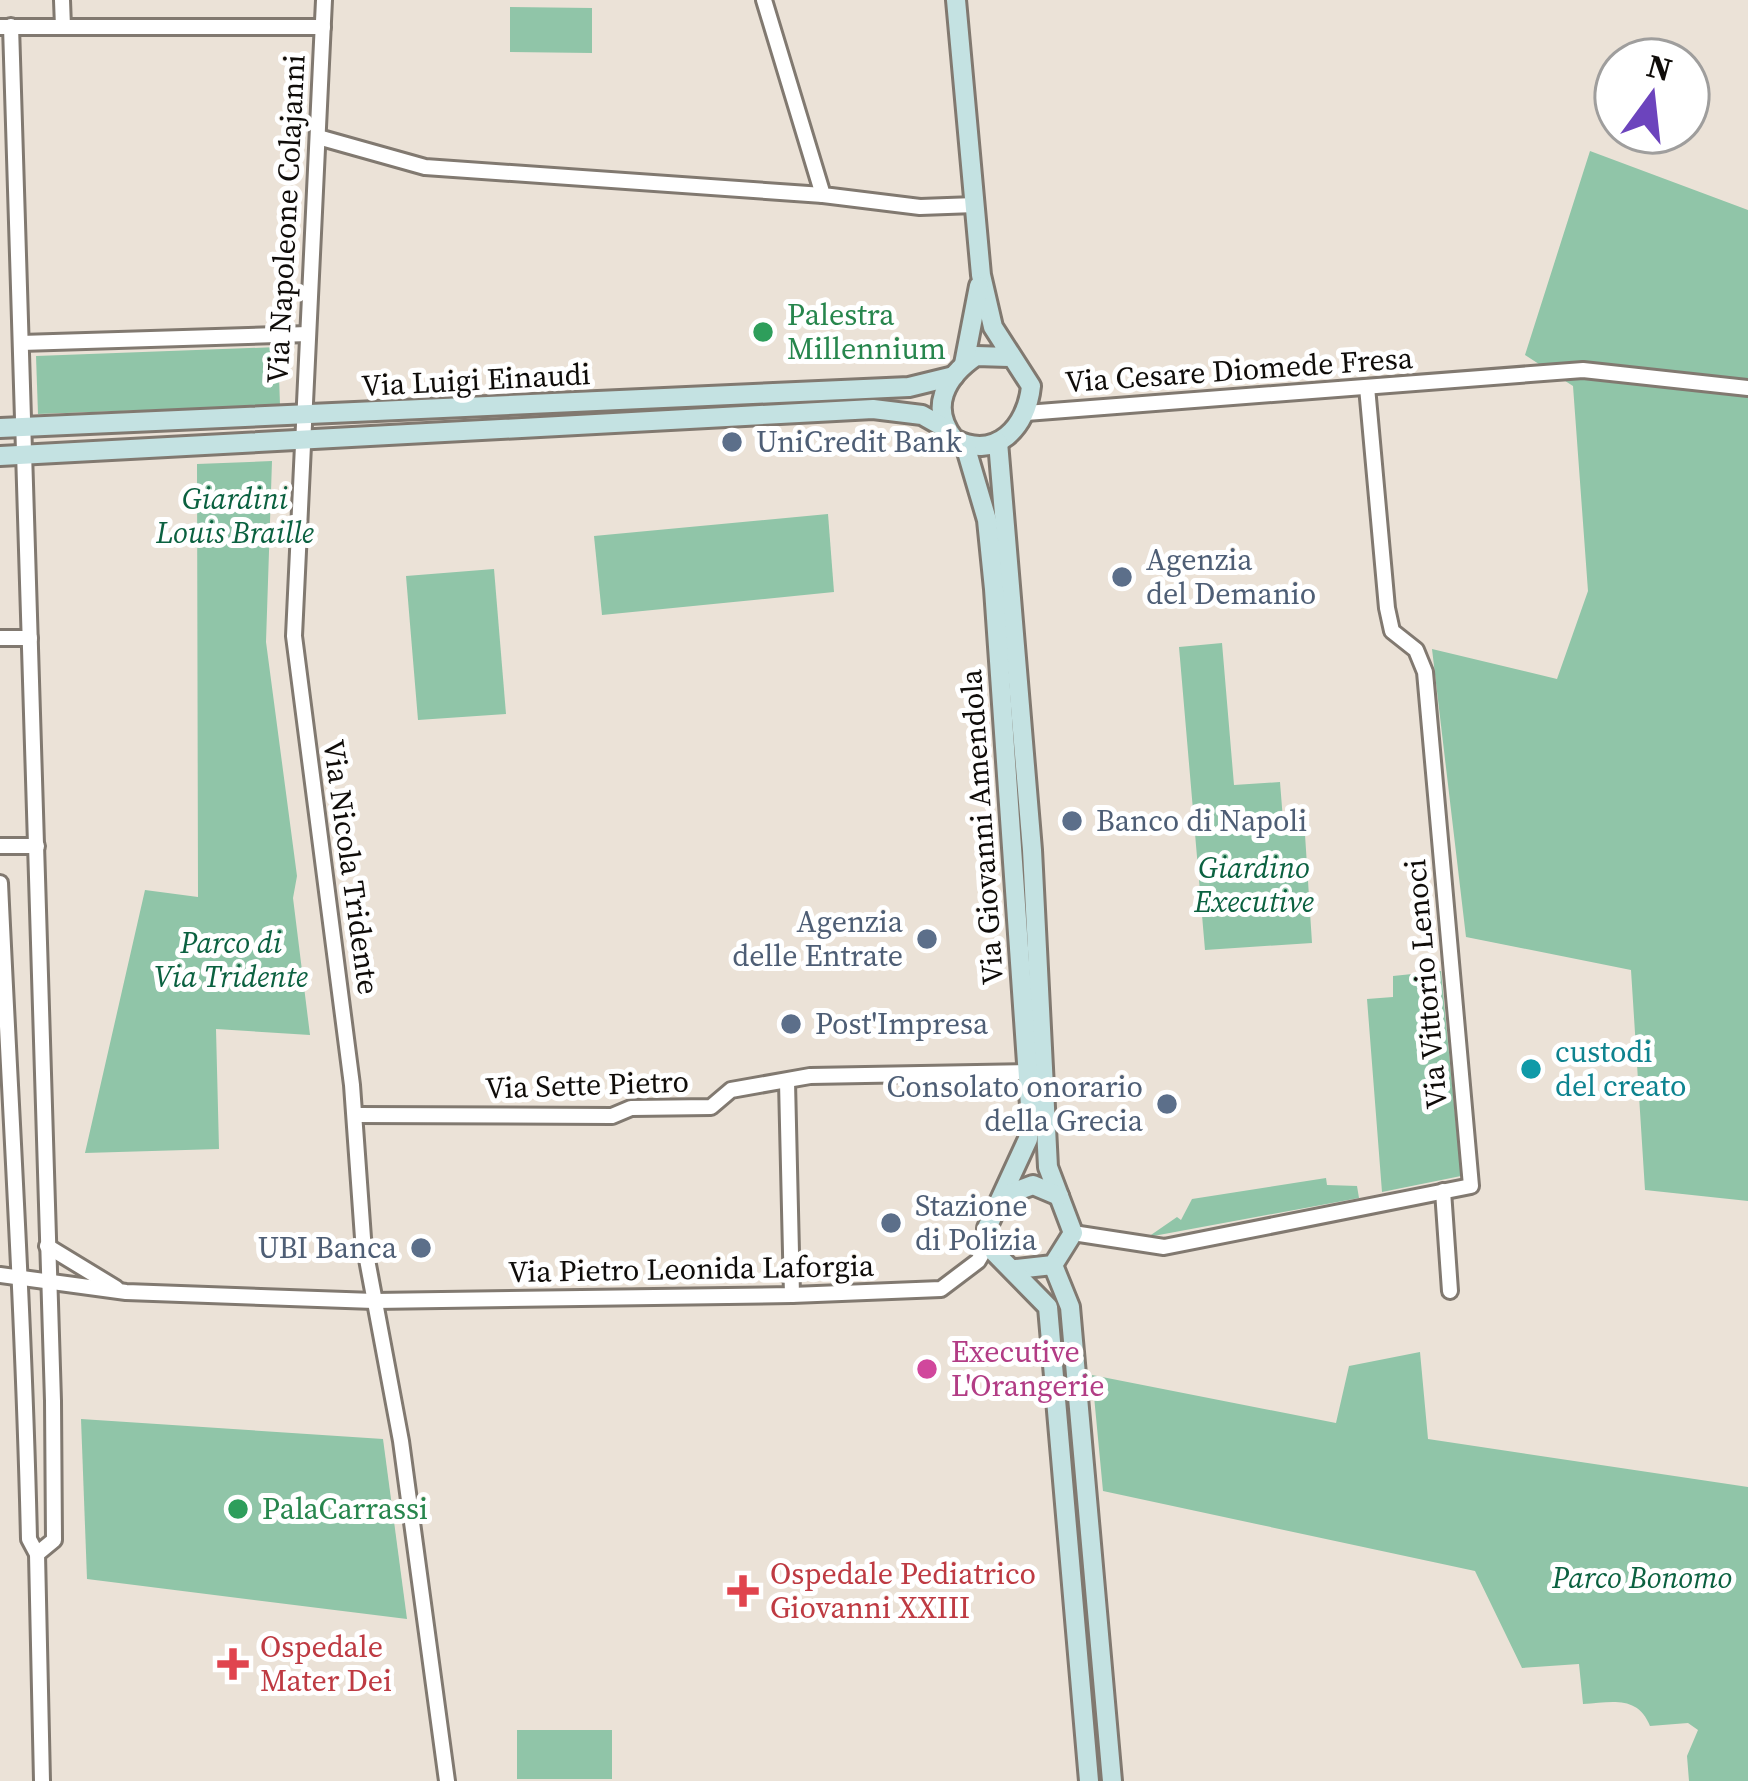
<svg xmlns="http://www.w3.org/2000/svg" width="1748" height="1781" font-family="'Source Serif 4',serif">
	<rect width="100%" height="100%" fill="#ebe2d7"/>
	<g fill="#90c5a8">
		<path d="M510 7 592 8V53L510 52Z"/>
		<path d="M1590 151 1748 210V1201L1645 1190 1631 970 1466 937 1432 649 1557 679 1588 591 1573 386 1525 355Z"/>
		<path d="M278 347 280 405 38 414 36 356Z"/>
		<path d="M272 461 266 642 297 876 293 898 310 1035 216 1029 219 1149 85 1153 145 890 198 897 197 464Z"/>
		<path d="M828 514 834 592 602 615 594 536Z"/>
		<path d="M494 569 506 714 418 720 406 576Z"/>
		<path d="M1222 643 1234 785 1280 782 1283 820 1304 819 1312 943 1205 950 1179 647Z"/>
		<path d="M1441 971 1461 1176 1382 1192 1367 999 1393 997V976Z"/>
		<path d="M1326 1178 1327 1185 1357 1186 1359 1198 1148 1237 1177 1217 1181 1220 1192 1199Z"/>
		<path d="M1420 1352 1428 1439 1748 1487V1781H1689L1687 1756 1698 1730 1688 1723 1650 1726C1638 1695 1612 1702 1583 1704L1579 1664 1522 1668 1475 1571 1103 1491 1092 1375 1336 1423 1349 1366Z"/>
		<path d="M81 1419 383 1439 407 1619 87 1579Z"/>
		<rect x="517" y="1730" width="95" height="49"/>
	</g>
	<g fill="none" stroke-linecap="round" stroke-linejoin="round">
		<defs>
			<g id="minor">
				<path d="M62 0 63 27"/>
				<path d="M324 0 294 636 352 1085 363 1238 401 1441 447 1781"/>
				<path d="M764 0 823 195 920 207 975 205"/>
				<path d="M11 26 53 1401 54 1540 37 1554"/>
				<path d="M0 27H323"/>
				<path d="M318 137 425 167 823 195"/>
				<path d="M21 343 308 334"/>
				<path d="M1026 413 1583 370 1748 388"/>
				<path d="M0 638H30"/>
				<path d="M0 846H37"/>
				<path d="M0 883C10 1102 24 1320 29 1539L37 1554 42 1781"/>
				<path d="M787 1082 792 1295"/>
				<path d="M355 1115 612 1116 631 1108 711 1107 731 1090 810 1076 1028 1072"/>
				<path d="M1443 1191 1450 1291"/>
				<path d="M1073 1233 1164 1247 1471 1186 1425 672 1416 650 1392 631 1387 608 1367 387"/>
				<path d="M47 1246 116 1288"/>
				<path d="M0 1275 126 1292 374 1301 792 1295 941 1289 978 1261 989 1242"/>
			</g>
			<g id="secondary">
				<path d="M956 0 981 275 993 327 1031 386C1027 427 996 461 954 439 929 408 945 377 976 356L1009 357"/>
				<path d="M964 364 979 286"/>
				<path d="M0 428 909 387 954 376"/>
				<path d="M998 442 1032 850 1048 1167 1073 1233 1053 1265 1016 1269"/>
				<path d="M965 445 987 520 994 589 1030 1106 1028 1139 987 1228 995 1253 1048 1307 1089 1781"/>
				<path d="M0 456 873 409 922 415 945 428"/>
				<path d="M1003 1196 1033 1185 1059 1196"/>
				<path d="M1053 1265 1070 1307 1112 1781"/>
			</g>
		</defs>
		<use href="#minor" stroke="#817970" stroke-width="20"/>
		<use href="#secondary" stroke="#817970" stroke-width="24"/>
		<use href="#minor" stroke="#fff" stroke-width="14"/>
		<use href="#secondary" stroke="#c4e2e2" stroke-width="18"/>
	</g>
	<g fill="#2e9e5b" stroke="#fff" stroke-width="4.5">
		<circle cx="763" cy="332" r="12"/>
		<circle cx="238" cy="1509" r="12"/>
	</g>
	<g fill="#5c6f8a" stroke="#fff" stroke-width="4.5">
		<circle cx="732" cy="442" r="12"/>
		<circle cx="1122" cy="577" r="12"/>
		<circle cx="1072" cy="821" r="12"/>
		<circle cx="927" cy="939" r="12"/>
		<circle cx="791" cy="1024" r="12"/>
		<circle cx="1167" cy="1104" r="12"/>
		<circle cx="891" cy="1223" r="12"/>
		<circle cx="421" cy="1248" r="12"/>
	</g>
	<circle fill="#0f9aa8" stroke="#fff" stroke-width="4.5" cx="1531" cy="1069" r="12"/>
	<circle fill="#d1479c" stroke="#fff" stroke-width="4.5" cx="927" cy="1369" r="12"/>
	<g fill="#e0444e" stroke="#fff" stroke-width="4.5">
		<path d="M737 1573h12v12h12v12h-12v12h-12v-12h-12v-12h12z"/>
		<path d="M227 1646h12v12h12v12h-12v12h-12v-12h-12v-12h12z"/>
	</g>
	<g text-anchor="middle" stroke-width="10" stroke-linejoin="round" paint-order="stroke">
		<g font-size="30" fill="#0f0c09" stroke="#fff">
			<text transform="translate(286 219) rotate(-87)" y="10">Via Napoleone Colajanni</text>
			<text transform="translate(1239 370) rotate(-4)" y="10">Via Cesare Diomede Fresa</text>
			<text transform="translate(476 380) rotate(-3)" y="10">Via Luigi Einaudi</text>
			<text transform="translate(982 827) rotate(-94)" y="10">Via Giovanni Amendola</text>
			<text transform="translate(351 867) rotate(82)" y="10">Via Nicola Tridente</text>
			<text transform="translate(1426 984) rotate(-95)" y="10">Via Vittorio Lenoci</text>
			<text transform="translate(587 1085) rotate(-2)" y="10">Via Sette Pietro</text>
			<text transform="translate(691 1269) rotate(-1)" y="10">Via Pietro Leonida Laforgia</text>
		</g>
		<g font-size="30" fill="#27864d" stroke="#fff" text-anchor="start">
			<text x="787" y="325">Palestra<tspan x="787" dy="34">Millennium</tspan></text>
			<text x="262" y="1519">PalaCarrassi</text>
		</g>
		<g font-size="30" fill="#4e5e75" stroke="#fff" text-anchor="start">
			<text x="756" y="452">UniCredit Bank</text>
			<text x="1146" y="570">Agenzia<tspan x="1146" dy="34">del Demanio</tspan></text>
			<text x="1096" y="831">Banco di Napoli</text>
			<text x="903" y="932" text-anchor="end">Agenzia<tspan x="903" dy="34">delle Entrate</tspan></text>
			<text x="815" y="1034">Post'Impresa</text>
			<text x="1143" y="1097" text-anchor="end">Consolato onorario<tspan x="1143" dy="34">della Grecia</tspan></text>
			<text x="915" y="1216">Stazione<tspan x="915" dy="34">di Polizia</tspan></text>
			<text x="397" y="1258" text-anchor="end">UBI Banca</text>
		</g>
		<g font-size="30" font-style="italic" fill="#0b6140" stroke="#fff">
			<text x="235" y="509">Giardini<tspan x="235" dy="34">Louis Braille</tspan></text>
			<text x="1254" y="878">Giardino<tspan x="1254" dy="34">Executive</tspan></text>
			<text x="231" y="953">Parco di<tspan x="231" dy="34">Via Tridente</tspan></text>
			<text x="1642" y="1588">Parco Bonomo</text>
		</g>
		<g font-size="30" fill="#0d838f" stroke="#fff" text-anchor="start">
			<text x="1555" y="1062">custodi<tspan x="1555" dy="34">del creato</tspan></text>
		</g>
		<g font-size="30" fill="#b23c85" stroke="#fff" text-anchor="start">
			<text x="951" y="1362">Executive<tspan x="951" dy="34">L'Orangerie</tspan></text>
		</g>
		<g font-size="30" fill="#be3a42" stroke="#fff" text-anchor="start">
			<text x="770" y="1584">Ospedale Pediatrico<tspan x="770" dy="34">Giovanni XXIII</tspan></text>
			<text x="260" y="1657">Ospedale<tspan x="260" dy="34">Mater Dei</tspan></text>
		</g>
	</g>
	<g transform="translate(1652 96) rotate(15)"><circle r="57" fill="#ffffff" stroke="#9f9e9d" stroke-width="3"/>
	<path d="M0-9L21 45L0 30L-21 45Z" fill="#6c44bd"/>
	<text y="-18" font-size="33" font-weight="bold" text-anchor="middle" fill="#0f0c09">N</text>
	</g>
</svg>
